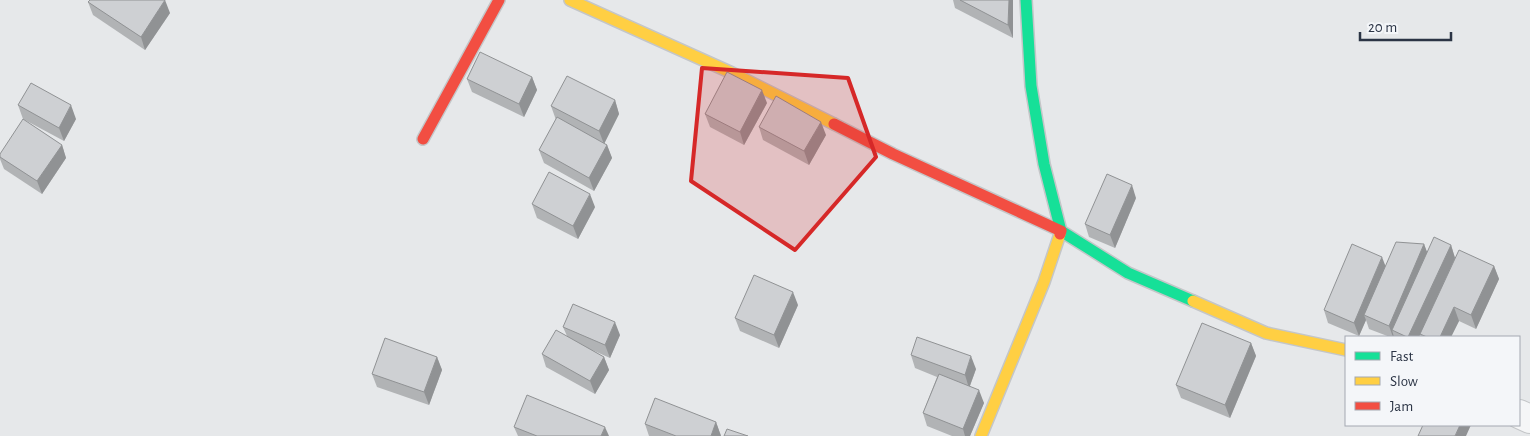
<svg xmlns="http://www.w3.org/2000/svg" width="1530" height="436" font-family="'Alegreya Sans',sans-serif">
	<rect width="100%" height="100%" fill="#e6e8ea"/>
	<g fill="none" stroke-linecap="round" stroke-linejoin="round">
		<defs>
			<path id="street" d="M1519 414 1530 419"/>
			<path id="fast" d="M1026 0 1031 86 1044 164 1061 231 1128 273 1193 301"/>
			<g id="slow">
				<path d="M570 0 732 73 834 124"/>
				<path d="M1193 301 1266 333 1346 350"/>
				<path d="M981 436 1044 282 1060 234"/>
			</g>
			<g id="jam">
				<path d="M834 124 893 154 1061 231 1060 234"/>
				<path d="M423 139 499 0"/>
			</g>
		</defs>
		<use href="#street" stroke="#c4c6c8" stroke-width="30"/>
		<use href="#fast" stroke="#c4c6c8" stroke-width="14"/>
		<use href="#slow" stroke="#c4c6c8" stroke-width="14"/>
		<use href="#jam" stroke="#c4c6c8" stroke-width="14"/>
		<use href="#street" stroke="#f5f6f7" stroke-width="28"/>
		<use href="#fast" stroke="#16e098" stroke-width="11"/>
		<use href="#slow" stroke="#ffcf43" stroke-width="11"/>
		<use href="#jam" stroke="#f24e42" stroke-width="11"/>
	</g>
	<g fill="#b1b3b5">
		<path d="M953 0H1013V38L955 8Z"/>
		<path d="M88 2 170 13 145 50 93 15Z"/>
		<path d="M532 77 537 90 524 117 472 92 467 79Z"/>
		<path d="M615 100 619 114 604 144 607 145 612 158 594 191 544 163 539 150 556 120 551 106Z"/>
		<path d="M767 103 744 145 710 127 705 114Z"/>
		<path d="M18 105 76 119 64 141 23 119Z"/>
		<path d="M759 127 826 135 809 165 763 140Z"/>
		<path d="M62 145 66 158 42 194 4 169 0 159V154Z"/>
		<path d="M1136 198 1115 248 1089 237 1085 224Z"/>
		<path d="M532 204 595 207 578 239 537 218Z"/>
		<path d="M1424 244 1427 253 1451 245 1455 258 1494 266 1499 279 1476 329 1459 321 1451 337H1421L1420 335 1419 337H1390L1369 329 1366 320 1359 336 1328 323 1324 310 1385 266Z"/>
		<path d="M798 305 779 348 740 331 735 318Z"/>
		<path d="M563 327 620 335 610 358 592 350 604 357 609 370 595 394 546 367 542 354 567 336Z"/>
		<path d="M1251 343 1256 356 1230 418 1181 398 1176 385Z"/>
		<path d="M911 355 976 369 970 386 984 403 970 436H952L927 426 923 413 937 377 915 368Z"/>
		<path d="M437 357 442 370 429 405 377 387 372 374Z"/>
		<path d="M716 422 721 436H649L645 424Z"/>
		<path d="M514 427 609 436H518Z"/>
	</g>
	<g fill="#909294">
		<path d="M165 0 170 13 145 50 141 37Z"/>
		<path d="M1009 0H1013V38L1008 25Z"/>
		<path d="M532 77 537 90 524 117 519 104Z"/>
		<path d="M762 90 767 103 744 145 740 132Z"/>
		<path d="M615 100 619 114 604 144 599 131Z"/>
		<path d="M71 105 76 119 64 141 59 128Z"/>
		<path d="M821 122 826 135 809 165 804 151Z"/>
		<path d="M62 145 66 158 42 194 37 181Z"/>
		<path d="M607 145 612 158 594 191 589 178Z"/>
		<path d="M1132 185 1136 198 1115 248 1110 235Z"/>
		<path d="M590 194 595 207 578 239 573 226Z"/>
		<path d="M1424 244 1429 257 1392 330 1394 337H1393L1389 326Z"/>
		<path d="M1451 245 1455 258 1419 337H1408Z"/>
		<path d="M1382 257 1387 270 1364 315 1366 320 1359 336 1354 323Z"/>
		<path d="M1494 266 1499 279 1476 329 1471 315Z"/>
		<path d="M793 292 798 305 779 348 774 335Z"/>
		<path d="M1454 307 1459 321 1451 337H1440Z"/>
		<path d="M615 322 620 335 610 358 605 345Z"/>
		<path d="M1251 343 1256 356 1230 418 1225 405Z"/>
		<path d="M971 356 976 369 969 388 965 375Z"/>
		<path d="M437 357 442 370 429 405 424 392Z"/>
		<path d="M604 357 609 370 595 394 590 381Z"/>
		<path d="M979 390 984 403 970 436H965L963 429Z"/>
		<path d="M716 422 721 436H711Z"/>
		<path d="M1460 425H1471L1466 436H1455Z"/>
		<path d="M605 427 609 436H601Z"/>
	</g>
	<g fill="#ced0d3" stroke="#909294">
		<path d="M90 0H165L141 37 88 2Z"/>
		<path d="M960 0H1009L1008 25Z"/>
		<path d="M480 52 532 77 519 104 467 79Z"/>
		<path d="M727 72 762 90 740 132 705 114Z"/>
		<path d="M567 76 615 100 599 131 551 106Z"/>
		<path d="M31 83 71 105 59 128 18 105Z"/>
		<path d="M776 96 821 122 804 151 759 127Z"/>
		<path d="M557 117 607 145 589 178 539 150Z"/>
		<path d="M23 119 62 145 37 181 0 157V154Z"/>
		<path d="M549 172 590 194 573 226 532 204Z"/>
		<path d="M1107 174 1132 185 1110 235 1085 224Z"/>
		<path d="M1434 237 1451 245 1408 337H1407L1392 330Z"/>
		<path d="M1396 242 1424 244 1389 326 1364 315Z"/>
		<path d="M1352 244 1382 257 1354 323 1324 310Z"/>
		<path d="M1459 250 1494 266 1471 315 1454 307 1440 337H1427L1420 334Z"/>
		<path d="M754 275 793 292 774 335 735 318Z"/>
		<path d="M573 304 615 322 605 345 563 327Z"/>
		<path d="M1202 323 1251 343 1225 405 1176 385Z"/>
		<path d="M556 330 604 357 590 381 542 354Z"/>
		<path d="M917 337 971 356 965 375 911 355Z"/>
		<path d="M385 338 437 357 424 392 372 374Z"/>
		<path d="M939 374 979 390 963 429 923 413Z"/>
		<path d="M527 395 605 427 601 436H537L514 427Z"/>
		<path d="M655 398 716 422 711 436H676L645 424Z"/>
		<path d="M1423 425H1460L1455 436H1418Z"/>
		<path d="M727 429 748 436H724Z"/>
	</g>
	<path fill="#d62828" fill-opacity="0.2" stroke="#d62828" stroke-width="4" stroke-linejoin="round" d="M702 68 848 78 876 157 795 250 691 181Z"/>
	<rect x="1345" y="336" width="175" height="90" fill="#f4f6f9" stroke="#a4a8b1"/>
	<rect x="1355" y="352" width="25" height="8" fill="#16e098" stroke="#a4a8b1"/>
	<text x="1390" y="361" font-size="15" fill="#2b3445">Fast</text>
	<rect x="1355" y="377" width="25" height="8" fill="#ffcf43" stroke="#a4a8b1"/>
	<text x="1390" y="386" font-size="15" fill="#2b3445">Slow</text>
	<rect x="1355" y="402" width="25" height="8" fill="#f24e42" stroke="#a4a8b1"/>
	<text x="1390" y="411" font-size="15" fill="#2b3445">Jam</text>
	<path d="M1360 32v8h91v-8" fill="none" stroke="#2b3445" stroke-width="2.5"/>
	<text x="1368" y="32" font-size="15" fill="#2b3445" stroke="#f4f6f9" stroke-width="4" paint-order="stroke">20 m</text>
</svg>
